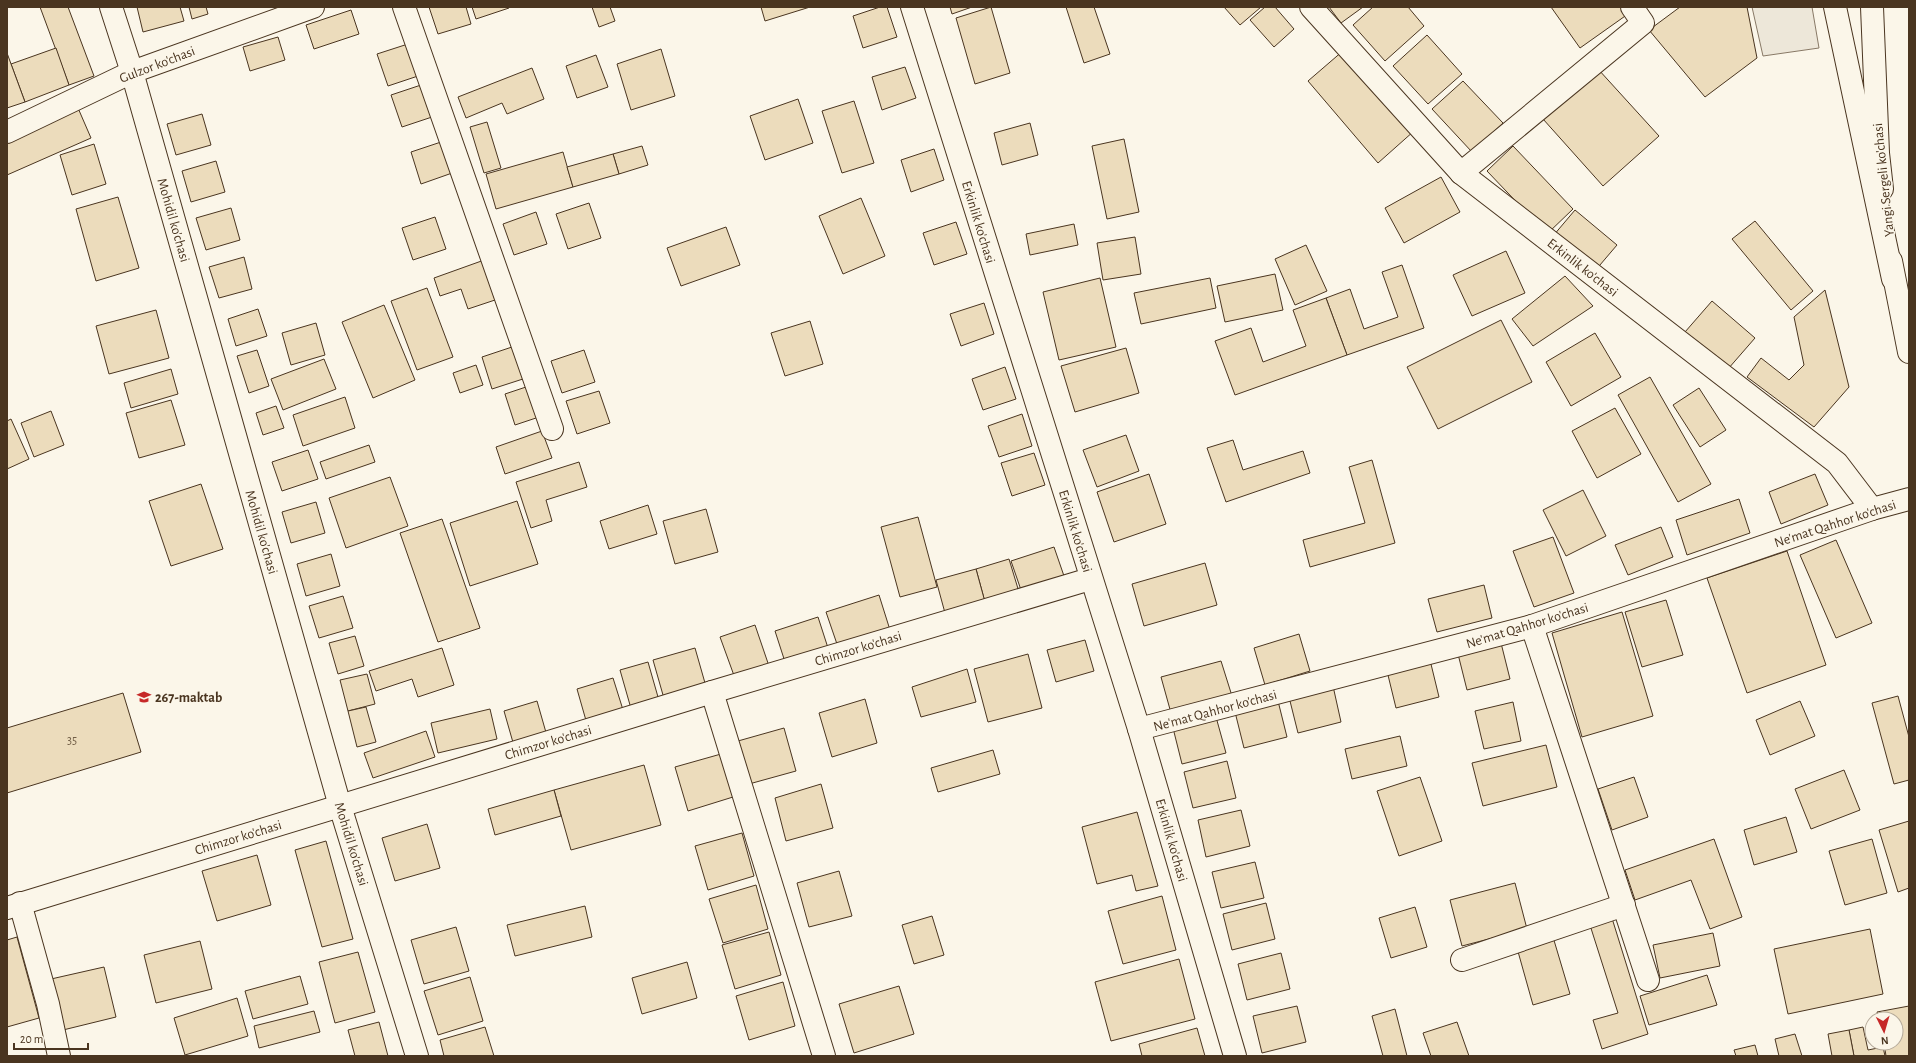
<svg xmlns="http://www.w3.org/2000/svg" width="1916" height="1063" font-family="'Alegreya Sans',sans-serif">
	<rect width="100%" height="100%" fill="#fbf6e9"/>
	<path fill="#ede7d9" stroke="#887966" d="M1752 7H1812L1819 48 1763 56Z"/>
	<g fill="#ecdcbc" stroke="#4a3520">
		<path d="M40 7H68L94 76 69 85Z"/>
		<path d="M137 7H180L184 21 143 32Z"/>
		<path d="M189 7H206L208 14 192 19Z"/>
		<path d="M429 7H466L471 24 438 34Z"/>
		<path d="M472 7H509V8L476 19Z"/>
		<path d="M592 7H610L615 21 599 27Z"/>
		<path d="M761 7H810L765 21Z"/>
		<path d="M880 7H887L897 37 863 48 853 16Z"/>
		<path d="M950 7H972L952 14Z"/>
		<path d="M991 7 1010 73 975 84 956 18Z"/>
		<path d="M1066 7H1094L1110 54 1084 63Z"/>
		<path d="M1224 7H1261L1240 25Z"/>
		<path d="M1265 7H1275L1294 29 1274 47 1250 20Z"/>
		<path d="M1329 7H1363L1341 23Z"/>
		<path d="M1373 7H1408L1424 26 1385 61 1353 25Z"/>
		<path d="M1551 7H1623L1628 14 1580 48Z"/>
		<path d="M1680 7H1747L1757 58 1705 97 1649 30Z"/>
		<path d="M351 10 359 34 314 49 306 25Z"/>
		<path d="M1427 35 1462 74 1428 104 1393 66Z"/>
		<path d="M278 37 285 60 250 71 243 47Z"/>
		<path d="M411 43 421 75 388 86 377 54Z"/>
		<path d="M56 48 69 85 25 102 11 64Z"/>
		<path d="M661 49 675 96 631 110 617 64Z"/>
		<path d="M1344 50 1414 131 1378 163 1308 81Z"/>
		<path d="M7 53 25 102 7 108Z"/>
		<path d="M596 55 608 87 577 98 566 66Z"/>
		<path d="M905 67 916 98 882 110 872 77Z"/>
		<path d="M532 68 544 99 507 114 502 103 466 118 458 97Z"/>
		<path d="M1598 69 1659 136 1603 186 1543 119Z"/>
		<path d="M1463 81 1503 123 1472 152 1432 109Z"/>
		<path d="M424 84 435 116 402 127 391 95Z"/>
		<path d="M798 99 813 143 765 160 750 116Z"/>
		<path d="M854 101 874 163 842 173 822 111Z"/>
		<path d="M78 108 91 138 7 175V140Z"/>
		<path d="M202 114 211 145 176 155 167 124Z"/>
		<path d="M487 122 501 168 484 173 470 127Z"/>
		<path d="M1030 123 1038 155 1002 165 994 133Z"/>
		<path d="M1124 139 1139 212 1107 219 1092 146Z"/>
		<path d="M444 141 455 172 421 184 411 152Z"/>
		<path d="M94 144 106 184 72 195 60 155Z"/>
		<path d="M642 146 648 165 619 174 613 154Z"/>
		<path d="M1513 146 1573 209 1547 234 1487 171Z"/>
		<path d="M934 149 944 180 911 192 901 160Z"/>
		<path d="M563 152 573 187 496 209 486 174Z"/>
		<path d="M613 154 619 174 573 187 567 167Z"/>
		<path d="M216 161 225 192 191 202 182 171Z"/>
		<path d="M1441 177 1460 212 1404 243 1385 208Z"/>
		<path d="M118 197 139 268 96 281 76 209Z"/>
		<path d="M861 198 885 256 843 274 819 216Z"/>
		<path d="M589 203 601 238 568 249 556 214Z"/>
		<path d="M231 208 240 240 206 250 196 218Z"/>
		<path d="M1575 210 1617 245 1594 272 1553 236Z"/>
		<path d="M536 212 547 244 514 255 503 224Z"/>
		<path d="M435 217 446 249 413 260 402 228Z"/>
		<path d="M1755 221 1813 291 1791 310 1732 239Z"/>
		<path d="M956 222 967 254 934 265 923 233Z"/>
		<path d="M1074 224 1078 245 1030 255 1026 234Z"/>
		<path d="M726 227 740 265 681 286 667 248Z"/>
		<path d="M1135 237 1141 274 1103 280 1097 243Z"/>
		<path d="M1306 245 1327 291 1295 305 1275 259Z"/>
		<path d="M1506 251 1525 293 1472 316 1453 275Z"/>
		<path d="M244 257 252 289 219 298 209 267Z"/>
		<path d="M487 259 501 298 468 309 461 289 440 296 434 278Z"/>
		<path d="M1402 265 1424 328 1347 355 1326 298 1350 289 1364 329 1398 317 1382 272Z"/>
		<path d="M1275 274 1283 310 1225 322 1217 286Z"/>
		<path d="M1565 276 1593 306 1533 346 1512 319Z"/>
		<path d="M1100 278 1116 347 1059 360 1043 292Z"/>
		<path d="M1210 278 1216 308 1141 324 1134 293Z"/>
		<path d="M427 288 453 357 417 370 391 301Z"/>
		<path d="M1825 290 1849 387 1814 427 1747 377 1761 358 1789 380 1804 365 1794 317Z"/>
		<path d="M1326 298 1347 355 1235 395 1215 341 1251 328 1263 362 1306 346 1293 310Z"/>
		<path d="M1712 301 1755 338 1728 369 1685 332Z"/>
		<path d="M984 303 994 334 961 346 950 314Z"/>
		<path d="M384 305 415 380 373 398 342 322Z"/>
		<path d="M258 309 267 336 236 346 228 319Z"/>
		<path d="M156 310 169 358 109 374 96 326Z"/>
		<path d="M1501 320 1532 382 1438 429 1407 367Z"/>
		<path d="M810 321 823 364 785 376 771 333Z"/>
		<path d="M316 323 325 355 291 365 282 333Z"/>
		<path d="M1595 333 1621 377 1571 406 1546 362Z"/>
		<path d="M515 346 526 378 492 389 482 357Z"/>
		<path d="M1126 348 1139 393 1075 412 1061 366Z"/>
		<path d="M257 350 269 386 249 393 237 356Z"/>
		<path d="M584 350 595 382 562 393 551 361Z"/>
		<path d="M324 359 336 389 283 410 271 379Z"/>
		<path d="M476 365 483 385 460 393 453 373Z"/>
		<path d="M1005 367 1016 399 983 410 972 379Z"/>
		<path d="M171 369 178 394 131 408 124 383Z"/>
		<path d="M1650 377 1711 484 1678 502 1618 395Z"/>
		<path d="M529 386 539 417 515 425 505 394Z"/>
		<path d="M1699 388 1726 430 1700 447 1673 405Z"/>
		<path d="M599 391 610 423 577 434 566 401Z"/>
		<path d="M345 397 355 428 303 446 293 415Z"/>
		<path d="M171 400 185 445 139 458 126 413Z"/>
		<path d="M276 406 284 428 263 435 256 413Z"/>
		<path d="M1615 408 1641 454 1597 478 1572 431Z"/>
		<path d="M51 411 64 445 34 457 21 423Z"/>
		<path d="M1022 414 1032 446 999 457 988 426Z"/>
		<path d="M11 419 29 459 7 469V421Z"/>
		<path d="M542 431 552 458 505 474 496 447Z"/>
		<path d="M1126 435 1139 471 1097 487 1083 450Z"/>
		<path d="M1233 440 1243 470 1303 451 1310 473 1226 502 1207 448Z"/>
		<path d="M369 445 375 462 326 479 320 462Z"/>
		<path d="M308 450 318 479 282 491 272 462Z"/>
		<path d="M1034 453 1045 485 1012 496 1001 463Z"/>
		<path d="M1372 460 1395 543 1310 567 1303 540 1365 523 1349 467Z"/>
		<path d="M579 462 587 487 546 500 552 521 531 528 516 482Z"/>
		<path d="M1149 474 1166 524 1114 542 1097 492Z"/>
		<path d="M1815 474 1828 505 1781 524 1769 492Z"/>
		<path d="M390 477 408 526 346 548 329 498Z"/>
		<path d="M201 484 223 549 171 566 149 501Z"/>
		<path d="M1583 490 1606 536 1566 556 1543 510Z"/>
		<path d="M1739 499 1750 533 1687 555 1676 520Z"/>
		<path d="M517 501 538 564 470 586 450 523Z"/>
		<path d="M316 502 325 533 291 543 282 512Z"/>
		<path d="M648 505 657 534 609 549 600 521Z"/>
		<path d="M706 509 718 552 675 564 663 521Z"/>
		<path d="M918 517 937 587 900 597 881 527Z"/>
		<path d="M442 519 480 628 438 642 400 533Z"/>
		<path d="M1661 527 1673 557 1628 575 1615 545Z"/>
		<path d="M1553 537 1574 593 1534 607 1513 551Z"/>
		<path d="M1836 540 1872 623 1836 638 1800 555Z"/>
		<path d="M1054 547 1064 576 1021 590 1011 561Z"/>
		<path d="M1787 551 1826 665 1747 693 1707 578Z"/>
		<path d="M331 554 340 586 306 596 297 564Z"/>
		<path d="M1009 559 1019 592 985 602 976 569Z"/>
		<path d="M1205 563 1217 605 1144 626 1132 584Z"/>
		<path d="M976 569 985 602 945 613 936 580Z"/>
		<path d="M1484 585 1492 618 1437 632 1428 599Z"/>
		<path d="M879 595 890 630 838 647 826 612Z"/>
		<path d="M343 596 353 628 319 638 309 606Z"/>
		<path d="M1666 600 1683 655 1642 667 1625 612Z"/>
		<path d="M1622 612 1653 716 1582 737 1552 633Z"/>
		<path d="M818 617 829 651 786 665 775 631Z"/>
		<path d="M755 625 770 669 736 681 720 637Z"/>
		<path d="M1299 634 1310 671 1265 685 1254 648Z"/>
		<path d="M355 636 364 666 338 674 329 643Z"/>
		<path d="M1085 640 1094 671 1056 682 1047 650Z"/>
		<path d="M1501 643 1510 679 1467 690 1458 654Z"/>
		<path d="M442 648 454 685 418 697 412 679 376 691 369 671Z"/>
		<path d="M695 648 707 690 665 702 653 660Z"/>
		<path d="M1028 654 1042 708 988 722 974 669Z"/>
		<path d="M1430 660 1439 697 1396 708 1387 671Z"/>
		<path d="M1221 661 1232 696 1171 713 1161 677Z"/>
		<path d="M648 662 660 704 632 712 620 670Z"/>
		<path d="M967 669 976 702 921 717 912 687Z"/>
		<path d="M367 674 375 704 348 711 340 680Z"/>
		<path d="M613 678 624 713 587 724 577 689Z"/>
		<path d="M1333 686 1341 722 1298 733 1289 697Z"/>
		<path d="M123 693 141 752 7 793V728Z"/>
		<path d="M1898 696 1909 737V780L1894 784 1872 703Z"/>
		<path d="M865 699 877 743 832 757 819 713Z"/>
		<path d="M537 701 547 736 514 746 504 711Z"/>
		<path d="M1278 701 1287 737 1244 748 1235 712Z"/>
		<path d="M1800 701 1815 736 1770 755 1756 720Z"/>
		<path d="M1513 702 1521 741 1484 749 1475 711Z"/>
		<path d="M366 707 376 742 357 747 348 711Z"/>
		<path d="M490 709 497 739 438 753 431 723Z"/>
		<path d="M1216 717 1226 753 1182 764 1173 728Z"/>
		<path d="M784 728 796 771 749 784 738 741Z"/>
		<path d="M426 731 435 757 373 778 364 753Z"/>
		<path d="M1400 736 1407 766 1352 779 1345 749Z"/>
		<path d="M1546 745 1557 787 1483 806 1472 763Z"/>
		<path d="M993 750 1000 774 938 792 931 768Z"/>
		<path d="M721 754 733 797 688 811 675 767Z"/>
		<path d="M1227 761 1236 798 1193 808 1184 772Z"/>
		<path d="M644 765 661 825 571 850 554 790Z"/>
		<path d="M1844 770 1860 810 1811 829 1795 789Z"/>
		<path d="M1420 777 1442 841 1399 856 1377 791Z"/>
		<path d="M1634 777 1648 817 1612 830 1598 789Z"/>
		<path d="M821 784 833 828 786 841 775 798Z"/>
		<path d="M554 790 561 816 495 835 488 809Z"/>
		<path d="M1241 810 1250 846 1206 857 1198 820Z"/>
		<path d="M1137 812 1158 886 1136 891 1132 875 1097 884 1082 827Z"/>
		<path d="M1786 817 1797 852 1754 865 1744 830Z"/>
		<path d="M1909 821V888L1898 892 1879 830Z"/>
		<path d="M427 824 440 868 395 881 382 838Z"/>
		<path d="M742 833 754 876 708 890 695 846Z"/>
		<path d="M1714 839 1742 917 1710 929 1691 880 1635 900 1625 870Z"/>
		<path d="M1872 839 1887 893 1845 905 1829 851Z"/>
		<path d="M326 841 353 939 322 947 295 850Z"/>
		<path d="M257 855 271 905 217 921 202 871Z"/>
		<path d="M1255 862 1264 898 1221 908 1212 872Z"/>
		<path d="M839 871 852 916 809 927 797 883Z"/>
		<path d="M1515 883 1527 929 1462 946 1450 900Z"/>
		<path d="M756 885 768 929 723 943 709 899Z"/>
		<path d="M1162 896 1176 950 1123 964 1108 911Z"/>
		<path d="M1266 903 1275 939 1232 950 1223 914Z"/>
		<path d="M585 906 592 937 515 956 507 925Z"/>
		<path d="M1415 907 1427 947 1391 958 1379 918Z"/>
		<path d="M1611 915 1648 1034 1602 1049 1593 1020 1618 1013 1589 922Z"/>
		<path d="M932 916 944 955 914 964 902 925Z"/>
		<path d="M456 927 469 971 424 984 411 940Z"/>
		<path d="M1870 929 1883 994 1788 1014 1774 949Z"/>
		<path d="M769 932 781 975 735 989 722 945Z"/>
		<path d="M1713 933 1720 966 1660 978 1653 945Z"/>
		<path d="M17 937 39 1018 7 1027V940Z"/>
		<path d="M1553 937 1570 994 1533 1005 1517 948Z"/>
		<path d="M200 941 212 989 156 1003 144 955Z"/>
		<path d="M358 952 375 1012 335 1023 319 962Z"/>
		<path d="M1281 953 1290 989 1247 1000 1238 964Z"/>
		<path d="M1179 959 1195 1019 1111 1041 1095 982Z"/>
		<path d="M687 962 697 998 642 1014 632 978Z"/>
		<path d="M104 967 116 1017 63 1030 51 979Z"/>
		<path d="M1707 975 1717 1005 1649 1025 1640 996Z"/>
		<path d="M300 976 308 1004 253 1019 245 991Z"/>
		<path d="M470 977 483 1021 438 1035 424 991Z"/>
		<path d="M783 982 795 1026 749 1040 736 996Z"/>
		<path d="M899 986 914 1034 854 1053 839 1004Z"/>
		<path d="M237 998 248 1036 185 1055 174 1018Z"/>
		<path d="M1297 1006 1306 1042 1262 1053 1253 1016Z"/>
		<path d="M1909 1006V1056H1886L1884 1043H1896V1019H1879L1877 1012Z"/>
		<path d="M1395 1009 1407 1056H1383L1372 1016Z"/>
		<path d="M314 1011 320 1032 259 1048 254 1026Z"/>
		<path d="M379 1022 388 1056H355L348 1030Z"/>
		<path d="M1457 1022 1469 1056H1431L1423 1033Z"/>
		<path d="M485 1027 494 1056H444L440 1040Z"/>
		<path d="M1863 1027 1868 1050 1883 1047 1885 1056H1854L1849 1030Z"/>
		<path d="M1197 1028 1205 1056H1142L1139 1044Z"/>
		<path d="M1849 1030 1854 1056H1832L1828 1034Z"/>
		<path d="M1795 1034 1802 1056H1779L1775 1039Z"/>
		<path d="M1755 1045 1758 1056H1736L1734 1050Z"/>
	</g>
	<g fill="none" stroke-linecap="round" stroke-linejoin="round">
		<defs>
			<g id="minor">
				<path d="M111 7 132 72 340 806 417 1056"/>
				<path d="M404 7 552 429"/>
				<path d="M912 7 1139 729 1235 1056"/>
				<path d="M1311 7 1461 173 1837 463 1872 509"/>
				<path d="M7 132 132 72 313 7"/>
				<path d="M1461 173 1643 23 1632 7"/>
				<path d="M1532 626 1648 980"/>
				<path d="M712 692 824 1056"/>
				<path d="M1139 729 1532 626 1872 509 1909 499"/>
				<path d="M20 903 48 1004 59 1056"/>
				<path d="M7 908 712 692 1090 579"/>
				<path d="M1462 960 1624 905"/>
			</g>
			<g id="major">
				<path d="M1872 7 1878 153 1882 189"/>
				<path d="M1891 261 1909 352"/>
			</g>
			<path id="highway" d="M1835 7 1893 279"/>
		</defs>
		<use href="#minor" stroke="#4a3520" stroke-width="24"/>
		<use href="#major" stroke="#4a3520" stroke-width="24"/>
		<use href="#highway" stroke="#4a3520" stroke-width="24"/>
		<use href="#minor" stroke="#fbf6e9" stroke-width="22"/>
		<use href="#major" stroke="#fbf6e9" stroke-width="22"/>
		<use href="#highway" stroke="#fbf6e9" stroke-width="22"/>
	</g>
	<defs>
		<symbol id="school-bare" viewBox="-9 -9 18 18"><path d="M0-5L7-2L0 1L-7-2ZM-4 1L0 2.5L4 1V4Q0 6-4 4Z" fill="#c62828" stroke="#fbf6e9" stroke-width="2.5" paint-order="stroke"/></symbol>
	</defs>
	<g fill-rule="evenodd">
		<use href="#school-bare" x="134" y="687" width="20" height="20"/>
	</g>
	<g text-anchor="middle" stroke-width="3" stroke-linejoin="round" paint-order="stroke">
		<g font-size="12" fill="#725f47">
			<text x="72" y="744">35</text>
		</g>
		<g font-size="14" fill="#4a3520" stroke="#fbf6e9">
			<text transform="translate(157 64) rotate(-21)" y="5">Gulzor ko'chasi</text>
			<text transform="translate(1883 180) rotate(-96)" y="5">Yangi Sergeli ko'chasi</text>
			<text transform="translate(174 220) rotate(74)" y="5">Mohidil ko'chasi</text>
			<text transform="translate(979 222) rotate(73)" y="5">Erkinlik ko'chasi</text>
			<text transform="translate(1583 267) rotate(38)" y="5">Erkinlik ko'chasi</text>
			<text transform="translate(1835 523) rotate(-18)" y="5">Ne'mat Qahhor ko'chasi</text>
			<text transform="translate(1076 531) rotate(73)" y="5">Erkinlik ko'chasi</text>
			<text transform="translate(262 532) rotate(74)" y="5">Mohidil ko'chasi</text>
			<text transform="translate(1527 625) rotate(-17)" y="5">Ne'mat Qahhor ko'chasi</text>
			<text transform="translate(858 648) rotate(-17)" y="5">Chimzor ko'chasi</text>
			<text transform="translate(1215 710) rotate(-15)" y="5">Ne'mat Qahhor ko'chasi</text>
			<text transform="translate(548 742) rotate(-17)" y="5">Chimzor ko'chasi</text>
			<text transform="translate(238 837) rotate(-17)" y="5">Chimzor ko'chasi</text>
			<text transform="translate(1172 840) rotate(74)" y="5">Erkinlik ko'chasi</text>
			<text transform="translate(352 844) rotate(73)" y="5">Mohidil ko'chasi</text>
		</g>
		<g font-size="14" font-weight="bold" fill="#4a3520" stroke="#fbf6e9" text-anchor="start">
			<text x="155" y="702">267-maktab</text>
		</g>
	</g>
	<rect width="1916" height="1063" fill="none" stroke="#4a3520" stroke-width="16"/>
	<g transform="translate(1884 1031) rotate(175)"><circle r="19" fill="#fbf6e9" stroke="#b4a999"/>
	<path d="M0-3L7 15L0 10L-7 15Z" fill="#c62828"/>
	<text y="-6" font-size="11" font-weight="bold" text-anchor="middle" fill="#4a3520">N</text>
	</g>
	<path d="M14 1043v6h74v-6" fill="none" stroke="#4a3520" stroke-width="2"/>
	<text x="20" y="1043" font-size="12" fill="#4a3520" stroke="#fbf6e9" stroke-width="3" paint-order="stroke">20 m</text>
</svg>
